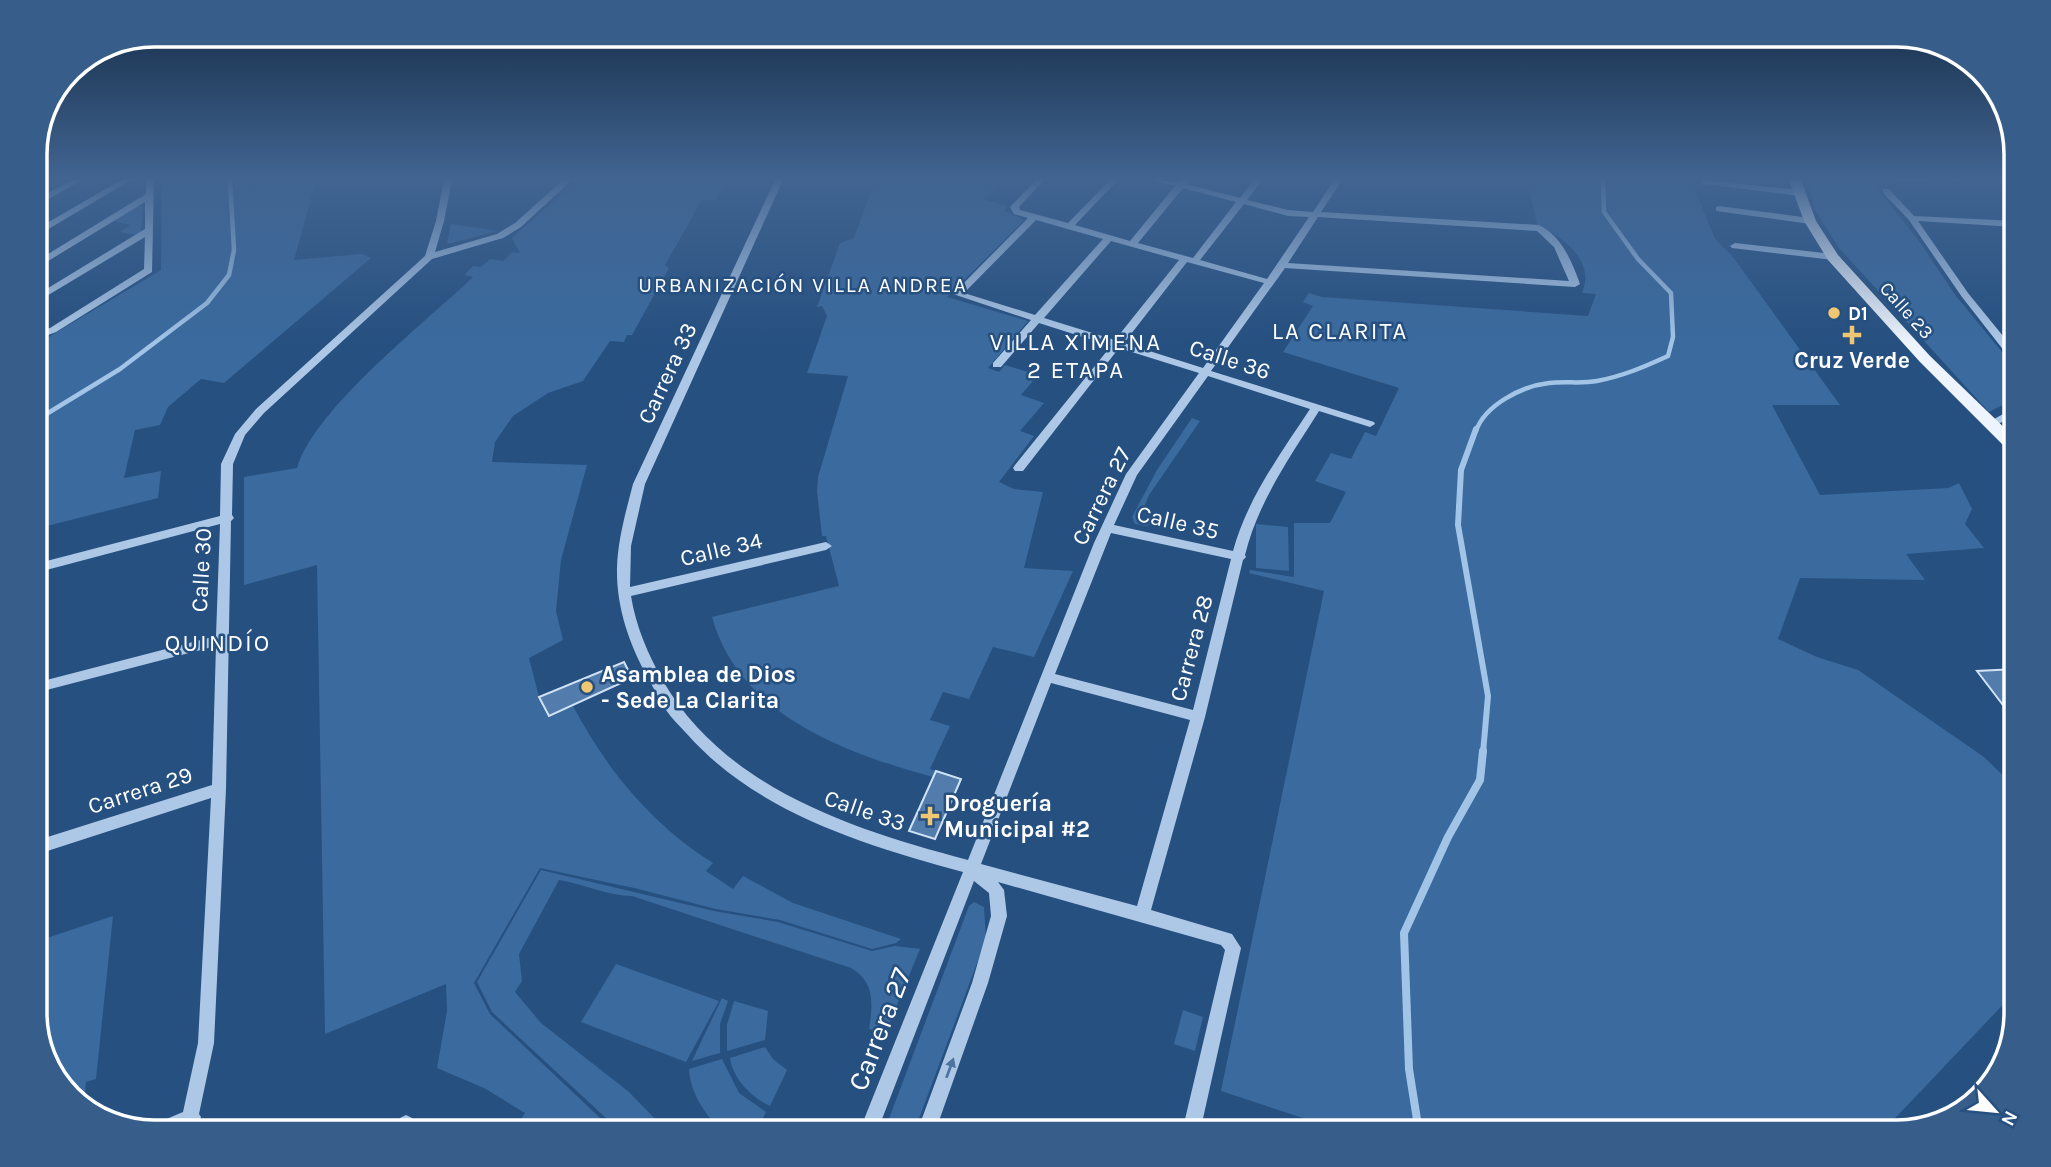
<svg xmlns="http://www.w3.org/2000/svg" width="2051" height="1167" font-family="Karla,sans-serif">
	<rect width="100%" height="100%" fill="#265080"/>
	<g fill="#3a6a9e">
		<path d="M162 180H316L294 260 362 254 371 258 224 383 201 379 168 407 160 425 135 430 124 478 161 471 158 498 35 529V345L161 270Z"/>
		<path d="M577 180H727L715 200H702L665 265 669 268 632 335H627L624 342 610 341 583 381 548 393 513 416 495 442 492 462 587 465 561 560 556 611 563 640 529 658 539 697 549 716 573 706C607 770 651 824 713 863L706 871 733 889 743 876 793 903 901 939 896 943 872 949 780 920 716 909 634 888 540 868 474 983 490 1014 615 1132H513L525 1113 484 1088 437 1068 447 1011 446 984 325 1034 317 565 244 585V477L297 468C314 409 426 322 473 277L464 275 473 266 481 267 490 259 503 261 512 252 520 253 512 238Z"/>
		<path d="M881 180H1004L983 199 1007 206 1005 211 1024 220 947 297 1028 321 988 368 999 372 1005 365 1038 375 1021 395 1044 403 1020 431 1034 436 999 482 1014 489 1043 492 1024 568 1073 571 1034 657 993 647 969 699 943 692 930 720 950 726 930 769 936 771 933 777C845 753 739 715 712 617L839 586 826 536H822L817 491 818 477 848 376 807 373 827 316 822 306 817 307 840 243 854 238 874 183H880Z"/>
		<path d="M1527 180H1691L1715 239 1733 257 1840 405H1772L1820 495 1948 488 1959 483 1972 509 1965 524 1984 548 1906 554 1925 580 1800 578 1778 639 1817 657 1858 670 1984 757 2016 788V991L1882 1132H1320L1321 1124 1221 1091 1324 591 1249 573 1250 570 1294 577V523H1330L1346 492 1315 481 1331 453 1351 459 1365 432 1376 436 1399 388 1283 352 1313 306 1303 302 1309 293 1322 297 1588 316 1596 294 1582 293C1596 260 1562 237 1537 224Z"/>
		<path d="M1807 180H2016V187L1944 182 1945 184 1898 182 1875 186 1919 241 1956 296 2016 369V398L1989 412 1839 248 1815 210Z"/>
		<path d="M138 206H143L141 232 135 235 120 232 130 225 113 221Z"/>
		<path d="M451 224 498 231 447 244Z"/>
		<path d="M1192 418 1200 421 1149 495 1139 519 1154 523 1146 526 1135 524 1132 517 1157 470Z"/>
		<path d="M1256 524 1288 527 1289 571 1256 568Z"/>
		<path d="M541 870 714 911 778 922 872 951 895 946 920 949 885 1034 869 1029C873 1004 875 982 851 968L632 896C608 896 584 884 559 880L519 954 522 981 515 992 541 1023 629 1092 668 1132H621L492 1012 477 982Z"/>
		<path d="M974 902 984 907 986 939 914 1132H884L969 906Z"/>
		<path d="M113 916 96 1079 86 1082 84 1106 55 1079 35 1020V942Z"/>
		<path d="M616 964 719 1001 686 1062 581 1022Z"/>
		<path d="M722 998 728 1001 720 1024V1053L692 1061Z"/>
		<path d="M734 1001 768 1011 765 1040 727 1051V1025Z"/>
		<path d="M1183 1010 1203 1017 1195 1051 1174 1044Z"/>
		<path d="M765 1047 773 1059 787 1070 770 1106C751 1097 733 1079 730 1058Z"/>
		<path d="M722 1059 739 1093 766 1112 756 1132H723C706 1116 690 1093 689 1069Z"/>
	</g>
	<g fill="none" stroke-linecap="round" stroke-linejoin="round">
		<g stroke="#a1c4e7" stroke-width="4.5">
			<path d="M35 421 120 369 207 303 229 275 234 250 230 180"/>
			<path d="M1476 431C1485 405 1522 386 1549 383 1565 381 1581 384 1597 381 1623 376 1644 367 1668 356L1673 337 1671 293 1638 259 1604 212 1603 180"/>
		</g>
		<path stroke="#a1c4e7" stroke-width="6" d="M1476 429 1461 470 1458 525 1488 696 1483 753"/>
		<path stroke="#a1c4e7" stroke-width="8" d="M1419 1132 1409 1069 1404 933 1448 837 1480 780 1483 751"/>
	</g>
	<g fill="#527cab" stroke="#d0e2f5" stroke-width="2">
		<path d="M624 662 632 678 549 716 539 697Z"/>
		<path d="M2016 669V722L1977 671Z"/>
		<path d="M936 771 961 779 935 839 909 831Z"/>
	</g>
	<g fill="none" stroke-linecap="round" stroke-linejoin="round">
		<g fill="#adc8e6" fill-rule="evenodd">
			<path d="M72 180H82L35 207V200Z"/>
			<path d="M121 180H131L35 237V230Z"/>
			<path d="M146 180H154L152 272 56 332 35 340V333L50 328 144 269 145 237 35 303V296L145 229V202L35 269V262L146 194Z"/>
			<path d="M444 180H452L444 221 435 252 497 234 515 223 563 180H572L521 227 503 238 432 259 264 413 245 435 233 464 232 515 234 518 231 521 226 789 214 1043 199 1114 201 1117 196 1132 148 1130 150 1126 183 1112 198 1043 211 798 35 855V841L212 785 216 646 35 693V683L216 636 220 524 35 573V564L220 516 221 464 235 434 256 409 425 256 436 221Z"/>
			<path d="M775 180H783L645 484 631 546 630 587 826 542 832 546 826 550 631 596C636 627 648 654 663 681 726 789 854 830 968 860L1094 543 1126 474 1199 373 1119 348 1023 471H1015L1013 468 1015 465 1111 346 1039 323 1001 367H993V363L1031 320 953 294 1028 218 1014 214 1010 207 1036 180H1044L1019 207 1020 210 1068 223 1110 180H1118L1075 225 1130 241 1175 186 1157 182 1156 180 1179 182 1181 180H1189L1186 184 1240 198 1254 180H1262L1247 200 1288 210 1313 212 1334 180H1342L1321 212 1539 225C1562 236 1572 262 1580 284L1575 287 1285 268 1211 371 1374 422 1375 424 1370 427 1319 411C1290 457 1258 502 1245 555L1246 557 1243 560 1205 717 1151 910 1232 934 1241 948 1200 1132H1182L1225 950 1221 945 998 882 1004 890 1007 916 988 983 935 1132H917L972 983 991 916 989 893 974 881 877 1132H859L963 872C865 845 757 813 687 734 680 726 672 719 666 710 660 700 654 689 648 678 629 644 616 606 617 567 618 539 626 511 633 484ZM1183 188 1236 202 1193 258 1138 243ZM1244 204 1288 216 1309 217 1267 279 1200 260ZM1318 217 1537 231 1554 247 1569 281 1288 263ZM1036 220 1103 239 1035 315 964 293ZM1111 241 1179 260 1115 340 1044 318ZM1187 262 1264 283 1203 368 1124 343ZM1208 376 1310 409C1281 453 1247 499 1233 551L1114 525 1137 475ZM1111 533 1231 559 1193 710 1055 674ZM1051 683 1190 720 1137 906 981 864Z"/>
			<path d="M1702 180 1800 190 1804 193 1800 196 1705 184 1702 183Z"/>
			<path d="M1883 189H1889L1914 216 2016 221V227L1918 221 1968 293 2016 352V362L2012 361 1962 297 1909 220 1883 193Z"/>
			<path d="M1719 206 1810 218 1814 221 1810 224 1716 211V207Z"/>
			<path d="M1735 243 1833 254 1838 257 1833 260 1732 248 1730 246Z"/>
			<path d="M2014 253 2016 254V260L2009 256Z"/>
			<path d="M2016 407V415L1994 426 1990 427 1985 424Z"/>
			<path d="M406 1115 412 1118 415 1124 413 1132H395L400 1118Z"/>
		</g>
		<path fill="#eef4fd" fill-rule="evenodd" d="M1789 180H1801L1816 221 1838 255 1930 356 2016 439V453L2010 452 1920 362 1828 260 1804 221Z"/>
	</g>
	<defs><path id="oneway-solid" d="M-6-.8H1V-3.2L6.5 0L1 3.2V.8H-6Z" transform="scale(1.75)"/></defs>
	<use fill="#4e749f" href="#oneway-solid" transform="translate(950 1068) rotate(-70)"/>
	<linearGradient id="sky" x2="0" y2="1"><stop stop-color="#152c46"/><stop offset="0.52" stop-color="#416491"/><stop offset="1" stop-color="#416491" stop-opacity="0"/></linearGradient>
	<rect width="2051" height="343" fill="url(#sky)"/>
	<g fill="#efc772" stroke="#265080" stroke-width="2.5">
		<circle cx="1834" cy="313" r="7"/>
		<path d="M1848.5 324.5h7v7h7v7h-7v7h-7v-7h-7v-7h7z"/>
		<circle cx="587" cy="687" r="7"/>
		<path d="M926.5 805.5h7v7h7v7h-7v7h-7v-7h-7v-7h7z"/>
	</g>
	<g text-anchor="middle" stroke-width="5" stroke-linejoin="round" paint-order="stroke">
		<g font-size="19" fill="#fff" stroke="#265080">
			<text transform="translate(1907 310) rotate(48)" y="7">Calle 23</text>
		</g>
		<g font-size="19" font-weight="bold" fill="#fff" stroke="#265080" text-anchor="start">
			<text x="1848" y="320">D1</text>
		</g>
		<g font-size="21" letter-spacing="2" fill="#fff" stroke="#265080">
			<text x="803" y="292">URBANIZACIÓN VILLA ANDREA</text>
		</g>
		<g font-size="23" fill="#fff" stroke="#265080">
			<text transform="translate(1230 359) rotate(18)" y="8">Calle 36</text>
			<text transform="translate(667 373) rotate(-65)" y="8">Carrera 33</text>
			<text transform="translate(1101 496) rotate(-64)" y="8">Carrera 27</text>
			<text transform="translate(1178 522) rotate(13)" y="8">Calle 35</text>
			<text transform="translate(721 549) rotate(-13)" y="8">Calle 34</text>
			<text transform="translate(201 570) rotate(-87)" y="8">Calle 30</text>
			<text transform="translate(1191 648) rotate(-75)" y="8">Carrera 28</text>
			<text transform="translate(140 790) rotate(-18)" y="8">Carrera 29</text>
			<text transform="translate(865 810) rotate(19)" y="8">Calle 33</text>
		</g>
		<g font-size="23" font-weight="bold" fill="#fff" stroke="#265080" text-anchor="start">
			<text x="1852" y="368" text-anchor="middle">Cruz Verde</text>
			<text x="601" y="682">Asamblea de Dios<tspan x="601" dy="26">- Sede La Clarita</tspan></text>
			<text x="944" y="811">Droguería<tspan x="944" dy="26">Municipal #2</tspan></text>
		</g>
		<g font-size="24" letter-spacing="2" fill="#fff" stroke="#265080">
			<text x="1340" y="339">LA CLARITA</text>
			<text x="1076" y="350">VILLA XIMENA<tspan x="1076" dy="28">2 ETAPA</tspan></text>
			<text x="218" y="651">QUINDÍO</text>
		</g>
		<g font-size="28" fill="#fff" stroke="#265080">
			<text transform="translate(879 1029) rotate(-69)" y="10">Carrera 27</text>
		</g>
	</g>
	<path d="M0 0H2051V1167H0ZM154 47H1897A107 107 0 0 1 2004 154V1013A107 107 0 0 1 1897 1120H154A107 107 0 0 1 47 1013V154A107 107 0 0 1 154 47Z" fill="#375e8a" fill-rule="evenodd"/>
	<path fill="none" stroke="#fff" stroke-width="3.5" d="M154 47H1897A107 107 0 0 1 2004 154V1013A107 107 0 0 1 1897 1120H154A107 107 0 0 1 47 1013V154A107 107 0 0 1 154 47Z"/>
	<g transform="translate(1995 1111) rotate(117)" stroke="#265080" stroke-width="5" paint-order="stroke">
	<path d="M0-5L12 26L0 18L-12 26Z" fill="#ffffff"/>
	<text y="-10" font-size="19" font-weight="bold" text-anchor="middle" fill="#ffffff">N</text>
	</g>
</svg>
